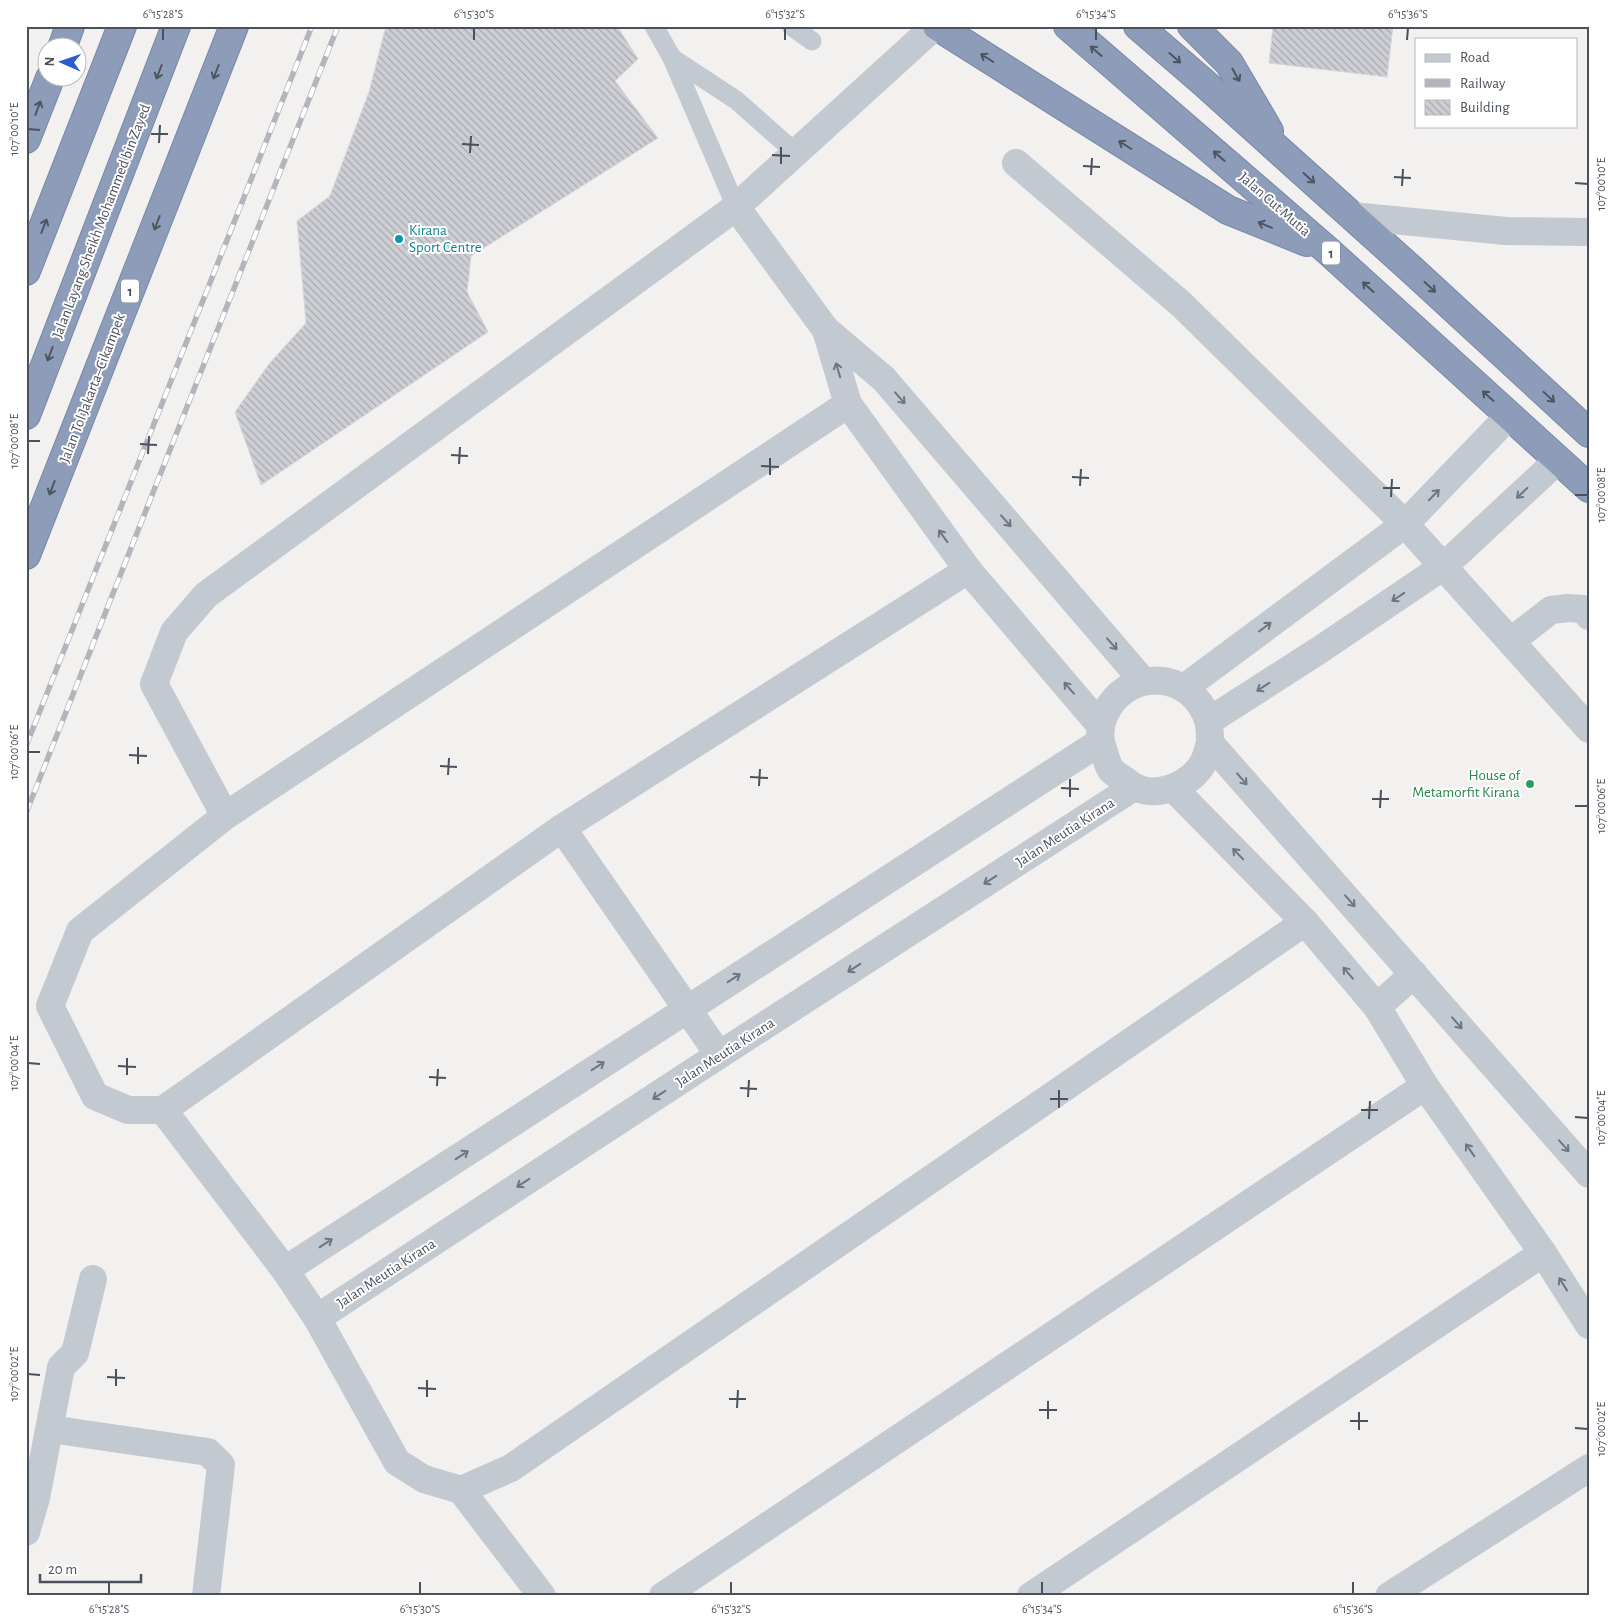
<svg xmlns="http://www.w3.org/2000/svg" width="1615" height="1622" font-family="'Alegreya Sans',sans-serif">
	<defs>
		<pattern id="building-back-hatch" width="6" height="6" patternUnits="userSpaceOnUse" patternTransform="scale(1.25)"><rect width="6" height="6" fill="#cecfd4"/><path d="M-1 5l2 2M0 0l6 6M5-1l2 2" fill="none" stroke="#a9aaaf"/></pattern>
	</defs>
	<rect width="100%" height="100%" fill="#f2f1f0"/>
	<g fill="url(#building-back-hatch)" stroke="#d5d6db">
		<path d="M386 26H617L638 59 615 81 658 138 471 256 467 292 488 332 261 485 235 412 269 364 306 323 297 221 330 196 369 92Z"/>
		<path d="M1273 26H1393L1387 77 1269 63Z"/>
	</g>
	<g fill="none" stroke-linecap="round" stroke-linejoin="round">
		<defs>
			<g id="highway">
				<path d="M937 26 1228 210 1307 242"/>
				<path d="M1068 26 1327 250 1589 488"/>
				<path d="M1138 26 1203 82 1411 269 1589 433"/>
				<path d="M1192 26 1229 63 1269 131"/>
				<path d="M62 48 70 26"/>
				<path d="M26 139 50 78"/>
				<path d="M26 271 122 26"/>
				<path d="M26 415 176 26"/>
				<path d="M26 555 234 26"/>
			</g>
		</defs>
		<use href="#highway" stroke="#7888a5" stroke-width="30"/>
		<g stroke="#c2c9d0" stroke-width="19">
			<path d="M654 26 672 58 736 207"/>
			<path d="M791 26 812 41"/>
			<path d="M672 58 736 100 796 153"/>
		</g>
		<g stroke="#c2c9d0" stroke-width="28">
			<path d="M1016 163 1181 304 1405 524 1589 729"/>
			<path d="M736 207 826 330 884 379 1143 681"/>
			<path d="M1352 216 1506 231 1589 232"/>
			<path d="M826 330 848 404 968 570 1100 725"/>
			<path d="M848 404 225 816 80 931 50 1006 95 1096 128 1110H163L285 1270 317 1318 397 1462 424 1479 461 1490 511 1468 1305 922"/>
			<path d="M1511 641 1551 610 1568 608 1583 609 1589 616"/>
			<path d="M1184 688 1405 524 1509 416"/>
			<path d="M1209 721 1321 649 1444 566 1558 460"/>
			<path d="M1210 743C1208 748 1207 755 1204 761 1192 786 1153 801 1130 784 1124 779 1116 775 1111 770 1108 766 1106 758 1104 752 1099 740 1099 728 1104 716 1125 667 1191 669 1208 720 1210 727 1210 735 1210 743L1589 1174"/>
			<path d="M1173 788 1305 922 1377 1007 1425 1086 1543 1253 1589 1325"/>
			<path d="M225 816 154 684 174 632 206 595 736 207 935 26"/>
			<path d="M562 828 719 1055"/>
			<path d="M1377 1007 1414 974"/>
			<path d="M163 1110 562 828 968 570"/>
			<path d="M285 1270 1100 742"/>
			<path d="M317 1318 719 1055 1134 787"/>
			<path d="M50 1429 208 1452 221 1465 206 1596"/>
			<path d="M461 1490 542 1596"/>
			<path d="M26 1532 36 1498 61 1367 75 1353 93 1279"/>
			<path d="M663 1596 1425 1086"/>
			<path d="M1031 1596 1543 1253"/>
			<path d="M1389 1596 1589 1468"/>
		</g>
		<use href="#highway" stroke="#8d9db9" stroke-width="28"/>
		<defs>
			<g id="rail">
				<path d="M26 746 312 26"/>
				<path d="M26 813 338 26"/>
			</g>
		</defs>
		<use href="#rail" stroke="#b3b5ba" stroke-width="5.5"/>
		<use href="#rail" stroke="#fff" stroke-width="4" stroke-dasharray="11" stroke-linecap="butt"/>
	</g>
	<defs><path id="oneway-shaft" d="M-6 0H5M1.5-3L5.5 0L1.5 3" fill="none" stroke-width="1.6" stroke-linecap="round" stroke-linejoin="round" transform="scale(1.25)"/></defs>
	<g stroke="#4d5561">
		<use href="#oneway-shaft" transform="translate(1096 51) rotate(-139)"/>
		<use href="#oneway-shaft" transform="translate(987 58) rotate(-148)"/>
		<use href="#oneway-shaft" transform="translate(1175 58) rotate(41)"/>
		<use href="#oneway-shaft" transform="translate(159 72) rotate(111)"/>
		<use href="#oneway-shaft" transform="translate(216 72) rotate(111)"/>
		<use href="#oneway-shaft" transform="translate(1236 75) rotate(60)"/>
		<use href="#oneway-shaft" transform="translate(38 108) rotate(-69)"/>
		<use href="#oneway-shaft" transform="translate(1125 145) rotate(-148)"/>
		<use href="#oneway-shaft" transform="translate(1219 156) rotate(-139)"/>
		<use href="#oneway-shaft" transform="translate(1309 178) rotate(42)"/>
		<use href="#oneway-shaft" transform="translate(157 223) rotate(111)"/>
		<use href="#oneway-shaft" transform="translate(1265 225) rotate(-158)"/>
		<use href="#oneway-shaft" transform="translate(44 226) rotate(-69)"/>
		<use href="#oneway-shaft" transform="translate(1368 287) rotate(-138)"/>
		<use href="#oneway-shaft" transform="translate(1430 287) rotate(43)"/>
		<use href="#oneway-shaft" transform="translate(50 354) rotate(111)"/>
		<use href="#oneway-shaft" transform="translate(1488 396) rotate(-138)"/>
		<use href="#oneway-shaft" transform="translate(1549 397) rotate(43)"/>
		<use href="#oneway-shaft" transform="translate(52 488) rotate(111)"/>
	</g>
	<g stroke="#6e757f">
		<use href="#oneway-shaft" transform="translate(838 370) rotate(-107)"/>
		<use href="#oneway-shaft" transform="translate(900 398) rotate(49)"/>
		<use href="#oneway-shaft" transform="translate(1522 493) rotate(137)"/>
		<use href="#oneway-shaft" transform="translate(1434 495) rotate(-46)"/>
		<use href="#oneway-shaft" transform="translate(1006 521) rotate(49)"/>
		<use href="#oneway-shaft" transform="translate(943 536) rotate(-126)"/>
		<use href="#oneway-shaft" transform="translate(1398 597) rotate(146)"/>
		<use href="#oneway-shaft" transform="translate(1265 627) rotate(-37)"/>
		<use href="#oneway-shaft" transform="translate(1112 644) rotate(49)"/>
		<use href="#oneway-shaft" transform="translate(1263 687) rotate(147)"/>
		<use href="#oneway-shaft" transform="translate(1069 688) rotate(-131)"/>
		<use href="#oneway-shaft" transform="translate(1242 779) rotate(49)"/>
		<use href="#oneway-shaft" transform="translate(1238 854) rotate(-134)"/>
		<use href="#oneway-shaft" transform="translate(990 880) rotate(147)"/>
		<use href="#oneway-shaft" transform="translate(1350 901) rotate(49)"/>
		<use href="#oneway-shaft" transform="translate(854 968) rotate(147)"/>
		<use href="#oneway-shaft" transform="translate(1348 973) rotate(-131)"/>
		<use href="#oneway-shaft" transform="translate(734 978) rotate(-33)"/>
		<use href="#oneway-shaft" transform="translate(1457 1023) rotate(49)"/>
		<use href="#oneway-shaft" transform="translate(598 1066) rotate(-33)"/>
		<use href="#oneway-shaft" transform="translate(659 1095) rotate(147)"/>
		<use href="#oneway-shaft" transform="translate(1564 1146) rotate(49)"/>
		<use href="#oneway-shaft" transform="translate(1470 1150) rotate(-125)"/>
		<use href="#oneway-shaft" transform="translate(462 1155) rotate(-33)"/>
		<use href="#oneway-shaft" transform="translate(523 1183) rotate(147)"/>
		<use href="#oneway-shaft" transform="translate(326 1243) rotate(-33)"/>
		<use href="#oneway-shaft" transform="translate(1563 1284) rotate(-122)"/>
	</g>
	<path fill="none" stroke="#4a515c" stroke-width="2" d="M163 40V28M474 40V28M785 40V28M1096 40V28M1407 40 1408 28M28 129 40 130M151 134H168M159 143 160 125M462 144 479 145M470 153 471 136M772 155 790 156M781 164V147M1083 166 1100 167M1091 175 1092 158M1394 177 1411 178M1575 183 1588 184M1402 186 1403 169M28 441H40M140 444 157 445M148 454 149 436M451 455 468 456M459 464 460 447M761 466 779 467M770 475V458M1072 477 1089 478M1080 486 1081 469M1383 488H1400M1575 495H1588M1391 497 1392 479M28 752H40M129 755 147 756M138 764V747M440 766 457 767M448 775 449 758M750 777 768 778M759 786 760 769M1061 788 1079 789M1070 797V779M1372 799H1389M1575 806H1588M1380 808 1381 790M28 1063 40 1064M118 1066 136 1067M127 1075V1058M429 1077 446 1078M437 1086 438 1069M740 1088 757 1089M748 1097 749 1080M1050 1099H1068M1059 1108V1090M1361 1110H1378M1575 1117 1588 1118M1369 1119 1370 1101M28 1374 40 1375M107 1377 125 1378M116 1386V1369M418 1388 436 1389M427 1397V1380M729 1399H746M737 1408 738 1390M1039 1410H1057M1048 1419V1401M1350 1421H1368M1575 1428 1588 1429M1359 1430V1412M109 1594V1582M420 1594V1582M731 1594V1582M1042 1594V1582M1353 1594V1582"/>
	<circle fill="#0f9aa8" stroke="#fff" stroke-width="2" cx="399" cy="239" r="5"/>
	<circle fill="#2e9e5b" stroke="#fff" stroke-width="2" cx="1530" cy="784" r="5"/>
	<g text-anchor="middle" stroke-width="4" stroke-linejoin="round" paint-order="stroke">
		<g fill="#fff" stroke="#80858d" stroke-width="1">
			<rect x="1322" y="241.5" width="18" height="23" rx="4"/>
			<rect x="121" y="279.5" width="18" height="23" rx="4"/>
		</g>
		<g font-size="14" font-weight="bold" fill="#4a515c">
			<text x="1331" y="258">1</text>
			<text x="130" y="296">1</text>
		</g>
		<g font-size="15" fill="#4a515c" stroke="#fff">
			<text transform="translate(1275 204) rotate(41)" y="5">Jalan Cut Mutia</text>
			<text transform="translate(101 221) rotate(-69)" y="5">Jalan Layang Sheikh Mohammed bin Zayed</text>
			<text transform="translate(92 388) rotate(-69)" y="5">Jalan Tol Jakarta–Cikampek</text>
			<text transform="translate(1065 832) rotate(-33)" y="5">Jalan Meutia Kirana</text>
			<text transform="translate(725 1052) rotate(-33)" y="5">Jalan Meutia Kirana</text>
			<text transform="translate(386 1273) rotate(-33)" y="5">Jalan Meutia Kirana</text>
		</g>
		<g font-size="15" fill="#0d838f" stroke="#fff" text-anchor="start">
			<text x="409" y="235">Kirana<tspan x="409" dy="17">Sport Centre</tspan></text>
		</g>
		<g font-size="15" fill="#27864d" stroke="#fff" text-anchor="end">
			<text x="1520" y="780">House of<tspan x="1520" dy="17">Metamorfit Kirana</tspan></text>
		</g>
	</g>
	<rect width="1615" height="1622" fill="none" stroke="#ffffff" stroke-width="55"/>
	<rect x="1415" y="38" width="162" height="90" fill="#ffffff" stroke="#b7b9be"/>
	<rect x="1425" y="54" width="25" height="8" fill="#c2c9d0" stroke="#b7b9be"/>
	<text x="1460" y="62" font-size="15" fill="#4a515c">Road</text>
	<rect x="1425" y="79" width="25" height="8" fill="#b3b5ba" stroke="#b7b9be"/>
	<text x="1460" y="88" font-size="15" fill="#4a515c">Railway</text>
	<rect x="1425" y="100" width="25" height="15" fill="url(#building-back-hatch)" stroke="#b7b9be"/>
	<text x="1460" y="112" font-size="15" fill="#4a515c">Building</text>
	<g transform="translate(62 62) rotate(272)"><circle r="24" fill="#ffffff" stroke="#b7b9be"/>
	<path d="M0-4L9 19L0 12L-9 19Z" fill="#2c5dd0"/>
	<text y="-8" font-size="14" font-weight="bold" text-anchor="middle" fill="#4a515c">N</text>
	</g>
	<path d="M40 1574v8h101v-8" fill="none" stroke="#4a515c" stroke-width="2.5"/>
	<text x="48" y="1574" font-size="15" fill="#4a515c" stroke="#ffffff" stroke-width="4" paint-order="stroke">20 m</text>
	<rect x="28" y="28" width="1560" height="1566" fill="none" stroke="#4a515c" stroke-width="2"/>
	<g font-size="12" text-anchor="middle" fill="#4a515c">
		<text x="163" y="18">6°15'28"S</text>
		<text x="474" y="18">6°15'30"S</text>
		<text x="785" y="18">6°15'32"S</text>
		<text x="1096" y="18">6°15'34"S</text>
		<text x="1408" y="18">6°15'36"S</text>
		<text transform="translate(14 129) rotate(-90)" y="4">107°00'10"E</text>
		<text transform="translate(1601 184) rotate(-90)" y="4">107°00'10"E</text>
		<text transform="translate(14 441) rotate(-90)" y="4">107°00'08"E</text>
		<text transform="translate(1601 495) rotate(-90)" y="4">107°00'08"E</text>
		<text transform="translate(14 752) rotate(-90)" y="4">107°00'06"E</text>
		<text transform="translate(1601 806) rotate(-90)" y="4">107°00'06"E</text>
		<text transform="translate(14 1063) rotate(-90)" y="4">107°00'04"E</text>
		<text transform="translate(1601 1118) rotate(-90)" y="4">107°00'04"E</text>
		<text transform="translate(14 1374) rotate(-90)" y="4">107°00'02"E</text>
		<text transform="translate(1601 1429) rotate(-90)" y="4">107°00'02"E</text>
		<text x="109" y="1613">6°15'28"S</text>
		<text x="420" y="1613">6°15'30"S</text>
		<text x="731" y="1613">6°15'32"S</text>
		<text x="1042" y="1613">6°15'34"S</text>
		<text x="1353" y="1613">6°15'36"S</text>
	</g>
</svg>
